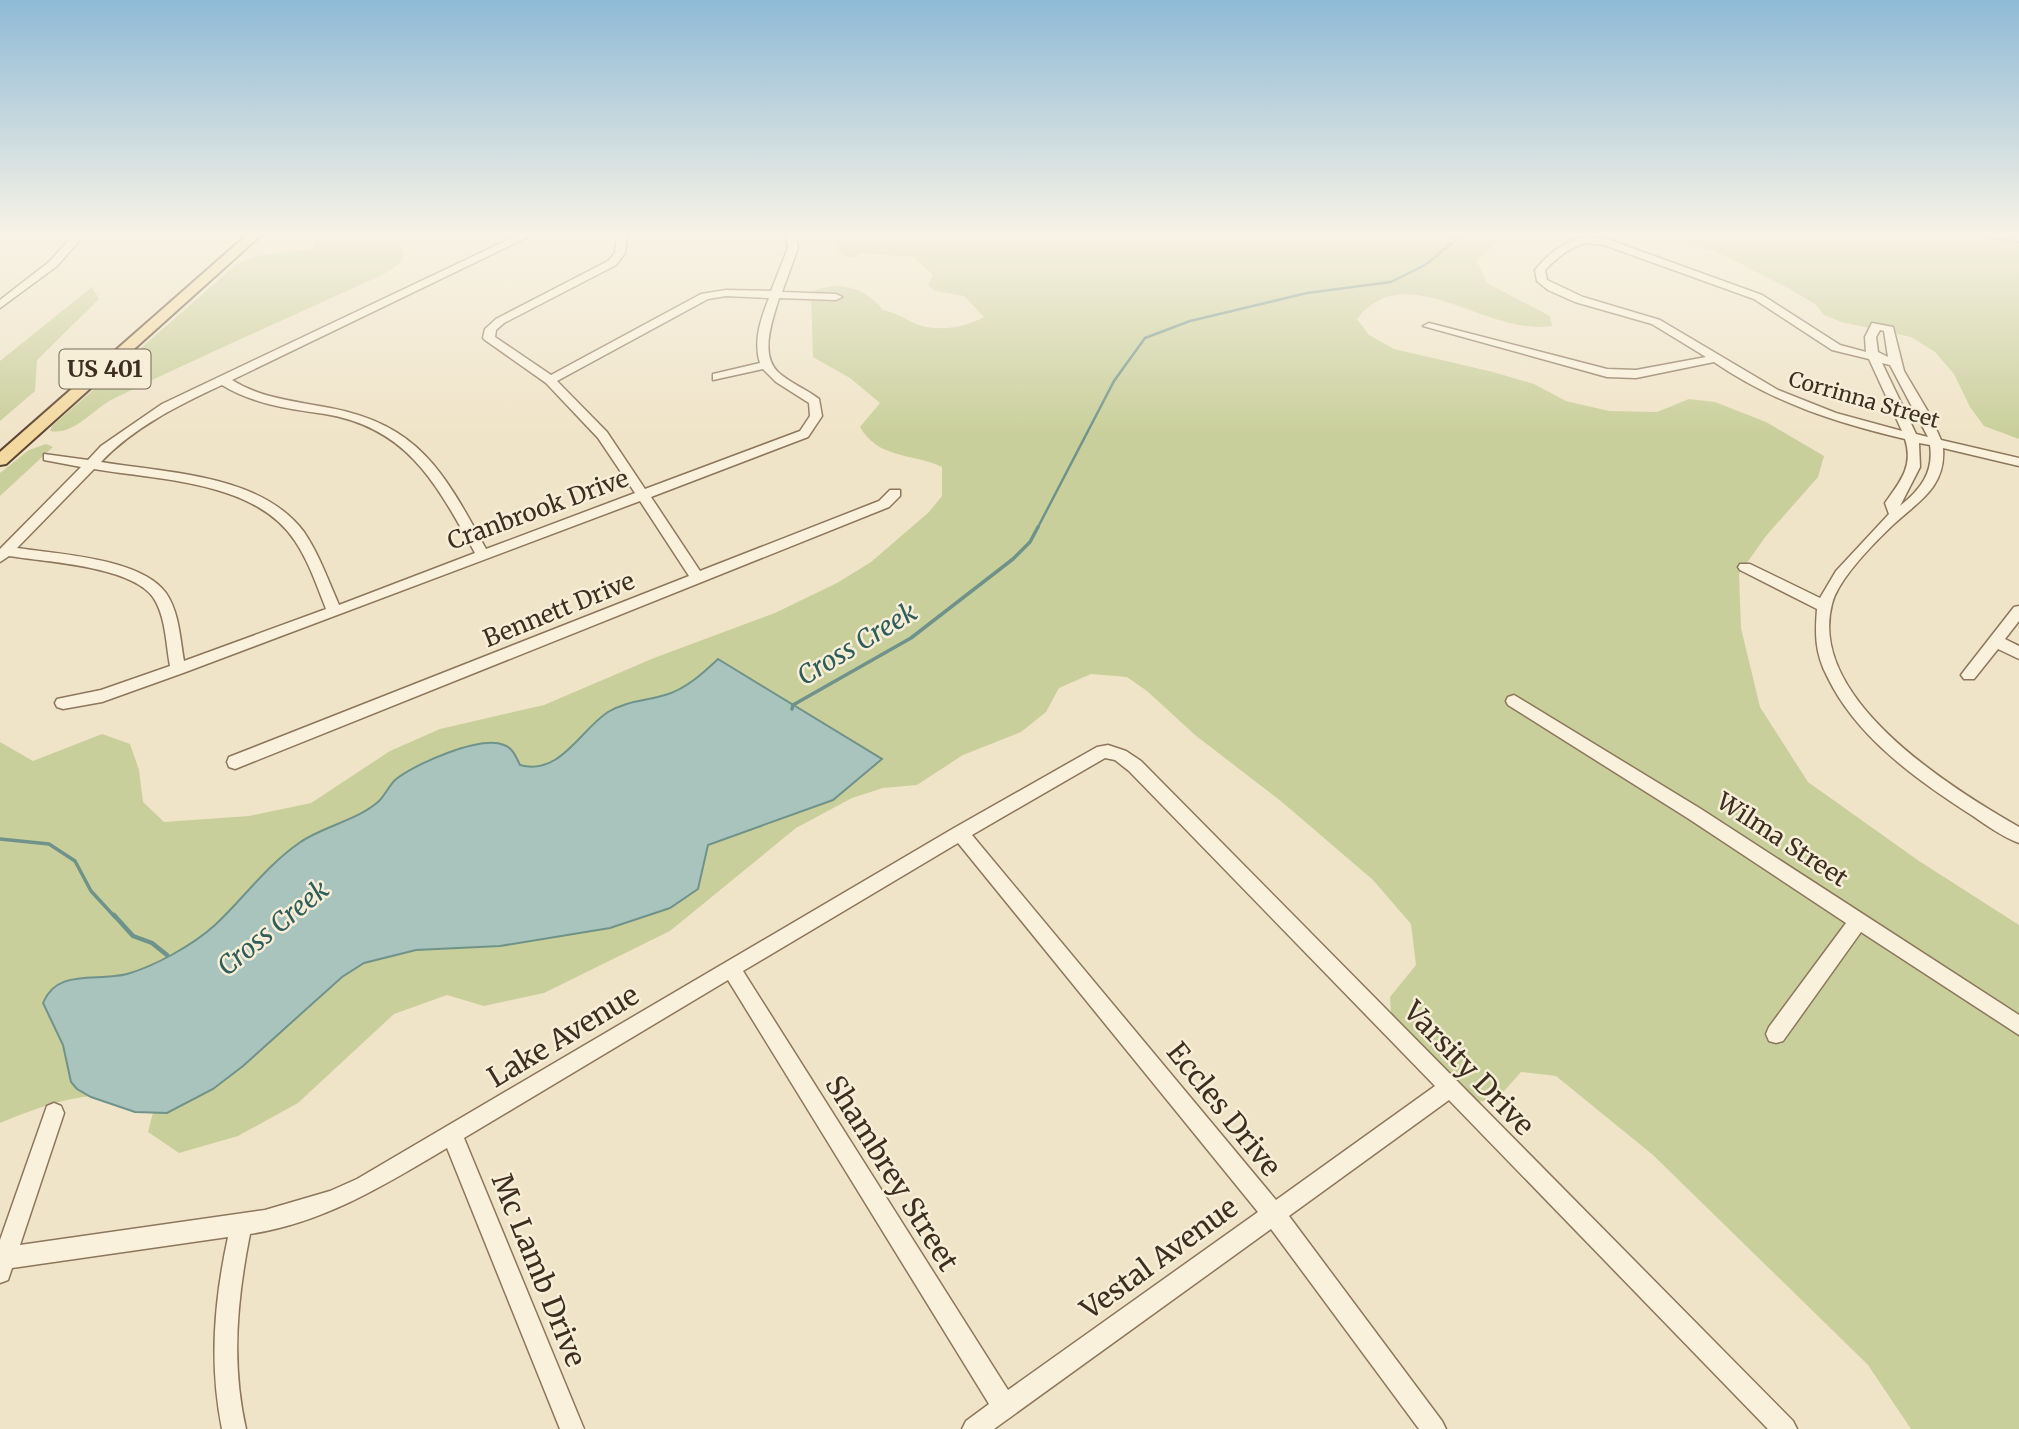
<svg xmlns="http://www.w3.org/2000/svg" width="2019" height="1429" font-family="Merriweather,serif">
	<rect width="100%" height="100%" fill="#f0e4c8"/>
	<g fill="#c9cf9b">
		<path d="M316 234H393L404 251 402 262 384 274C294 315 204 355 115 398 95 407 74 436 50 431L52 426 238 263 261 255 310 249 314 247Z"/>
		<path d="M828 234H1506L1477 261 1487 283 1550 316 1552 326C1486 337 1407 255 1357 319L1369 335 1394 349 1493 372 1534 384 1566 401 1609 411 1657 412 1689 399 1715 402 1766 422 1824 456 1818 477 1766 536 1739 574 1741 628 1760 707 1808 782 1919 861 2019 925V1429H1911L1868 1365 1653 1155 1556 1076 1521 1072 1497 1099 1477 1102 1391 1013 1390 997 1416 965 1411 924 1373 880 1282 802 1195 735 1147 691 1127 677 1091 674 1059 688 1046 712 1021 732 963 755 917 785 883 788 852 798 796 828 670 931 544 993 484 1006 447 995 394 1014 298 1103 238 1136 179 1153 148 1132 156 1101C95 1087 56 1100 0 1123V742L33 761 102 734 130 744 139 770 143 802 164 822 249 816 311 803 390 751 440 729 544 705 654 658 775 613 837 583 871 562 928 513 942 496V467C912 453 878 459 860 427L880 403 850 378 813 357 811 292C838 280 866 287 883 310 897 313 906 320 919 325 940 332 966 327 984 317L964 296 936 291 928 286 933 275 913 257 862 253 853 258 843 257Z"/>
		<path d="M1652 234H2019V439L1984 426 1970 407 1954 374 1935 352 1911 337 1841 322 1824 315 1815 304 1786 287 1715 251Z"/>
		<path d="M92 287 99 299 37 360 35 391 0 421V361Z"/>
		<path d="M46 444 53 447 0 496V473L29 450Z"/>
	</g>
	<path fill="#a9c4bc" stroke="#6f938a" stroke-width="2" d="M718 659 882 759 833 800 708 845 698 889 670 908 610 928 500 946 416 950 364 963 342 977 243 1066 213 1089 167 1113 135 1112 91 1097 77 1089 71 1082 63 1045 43 1003C57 968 96 982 127 974 155 966 193 945 215 925 244 898 265 867 299 843 323 826 357 821 379 801 385 795 389 786 395 780 414 764 481 735 504 745 513 748 516 757 520 765 560 776 580 730 608 712 626 701 646 701 665 695 686 689 703 673 718 659Z"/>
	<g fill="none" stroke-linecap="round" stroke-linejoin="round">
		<g stroke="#6f938a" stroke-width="2.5">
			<path d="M1964 234 2019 242"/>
			<path d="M1037 529 1114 381 1145 338 1190 321 1307 293 1391 282 1425 265 1463 234"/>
		</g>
		<g stroke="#6f938a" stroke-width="3.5">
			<path d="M792 709 793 705 911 638 1013 559 1030 542 1038 527"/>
			<path d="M0 839 49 844 75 861 91 891 115 917"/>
		</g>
		<path stroke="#6f938a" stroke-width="4.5" d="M114 915 133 936 152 943 167 955"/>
		<defs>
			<g id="minor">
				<path d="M74 234H85L57 266 0 308V300L49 262Z"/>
				<path d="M520 234H534L232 380C262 399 296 401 330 408 420 425 445 474 486 549L635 493 598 438 546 383 485 340 483 338 485 329 496 319 608 261 615 253 617 234H627L625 253 616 265 504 323 496 330 495 337 551 375 701 294 726 290 771 291 788 248 786 234H796L798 248 782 292 836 294 842 297 836 300 779 298C773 319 759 354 778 372 790 383 806 389 819 399L822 416 808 437 651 497 700 571 879 501 890 490H900V496L889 507 235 769 229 767 227 762 229 757 689 576 640 501 183 673 102 702 63 709 57 707 55 703 57 699 101 690 170 666C166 645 166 621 156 602 139 566 45 562 9 556L0 562V549L81 467 44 460V454L88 460 101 446 162 404ZM726 296 769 298C761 318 753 341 760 363L713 374V380L763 369 776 382 809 403 810 416 800 431 645 489 607 432 557 381 708 299ZM222 385C253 404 289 409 325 414 409 428 437 485 475 553L339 605C328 580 319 554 304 532 261 474 167 473 101 462 134 427 179 405 222 385ZM94 469C159 480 256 481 295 541 309 562 317 586 326 609L184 661C180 638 179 612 166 593 141 558 57 554 17 548Z"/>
				<path d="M1586 237 1610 240 1762 295 1840 345 1866 352 1865 337 1872 323 1893 327 1904 371 1930 415 1941 440 2019 458V466L1943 448C1946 487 1919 501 1894 524 1875 542 1838 579 1832 604 1807 699 1951 788 2019 827V843C2003 837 1987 826 1973 816 1918 781 1856 737 1827 676 1815 653 1815 634 1817 609L1740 570 1738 567 1740 564H1750L1820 598 1836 571 1889 514 1885 503C1900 482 1914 466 1905 439 1837 423 1772 402 1714 362L1636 378 1607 377 1423 326 1429 323 1607 369 1636 370 1706 357 1652 324 1575 302 1548 290 1537 281 1535 270C1549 253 1564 241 1586 237ZM1586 243 1604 245 1754 299 1832 350 1869 359 1902 431 1836 413 1778 390 1660 320 1583 297 1547 280 1545 270C1557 258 1569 247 1586 243ZM1880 330 1884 331 1888 357 1878 352 1876 337ZM1882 363 1890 365 1928 437 1916 434ZM1919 443 1930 445C1934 473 1920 490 1900 506L1920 467Z"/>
				<path d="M2019 606V621L2005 639 2019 646V659L1998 649 1974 679H1964L1961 675 1964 671 2014 607Z"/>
				<path d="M1514 695 1701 809 2019 1015V1035L1861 932 1783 1041 1776 1043 1769 1041 1766 1034 1769 1027 1846 923 1689 819 1508 705 1506 701 1508 697Z"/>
				<path d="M1108 745 1126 751 1141 761 1793 1421 1797 1429H1768L1449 1100 1289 1216 1442 1421 1446 1429H1419L1271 1229 994 1429H962L966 1421 989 1404 728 980 464 1138 584 1429H560L447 1148C385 1185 323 1223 250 1234 237 1300 231 1363 246 1429H222C209 1364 214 1302 228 1237L12 1268 8 1280 0 1283V1240L47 1106 54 1103 61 1106 64 1113 20 1245 265 1210 330 1191 357 1179 954 828 1097 747ZM1105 758 1115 760 1129 771 1435 1086 1276 1200 972 835ZM958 843 1258 1212 1008 1390 743 971Z"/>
			</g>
			<path id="major" d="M248 234H262L6 464 0 465V452Z"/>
		</defs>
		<use href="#minor" stroke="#8d765c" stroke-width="3"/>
		<use href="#major" stroke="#5b4430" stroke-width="4"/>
		<use href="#minor" fill="#faf1dc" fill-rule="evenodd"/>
		<use href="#major" fill="#f3d9a0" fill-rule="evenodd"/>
	</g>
	<linearGradient id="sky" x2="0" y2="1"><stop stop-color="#8fbad6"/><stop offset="0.54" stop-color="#f8f3e6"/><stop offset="1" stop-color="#f8f3e6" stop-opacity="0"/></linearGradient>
	<rect width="2019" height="434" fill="url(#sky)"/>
	<g text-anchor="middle" stroke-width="5" stroke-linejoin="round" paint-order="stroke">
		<g font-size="21" fill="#3d2e20" stroke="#f7eed8">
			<text transform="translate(1864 400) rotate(16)" y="7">Corrinna Street</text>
		</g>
		<rect fill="#f7eed8" stroke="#756857" stroke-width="2" x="59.5" y="349.5" width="91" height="39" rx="5"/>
		<g font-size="23" font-weight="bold" fill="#3d2e20">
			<text x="105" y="377">US 401</text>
		</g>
		<g font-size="24" fill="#3d2e20" stroke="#f7eed8">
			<text transform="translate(538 510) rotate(-20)" y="8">Cranbrook Drive</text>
			<text transform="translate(559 610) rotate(-22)" y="8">Bennett Drive</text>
			<text transform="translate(1782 840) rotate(33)" y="8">Wilma Street</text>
		</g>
		<g font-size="26" font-style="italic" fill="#2f5d5a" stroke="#f7eed8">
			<text transform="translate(857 644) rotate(-31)" y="9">Cross Creek</text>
			<text transform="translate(273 928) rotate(-39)" y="9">Cross Creek</text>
		</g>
		<g font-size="28" fill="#3d2e20" stroke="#f7eed8">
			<text transform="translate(563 1036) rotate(-31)" y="10">Lake Avenue</text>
			<text transform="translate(1469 1068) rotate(46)" y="10">Varsity Drive</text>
			<text transform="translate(1224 1109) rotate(51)" y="10">Eccles Drive</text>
			<text transform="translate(892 1173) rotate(58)" y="10">Shambrey Street</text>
			<text transform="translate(1159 1258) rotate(-36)" y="10">Vestal Avenue</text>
			<text transform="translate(539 1270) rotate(68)" y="10">Mc Lamb Drive</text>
		</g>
	</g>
</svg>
